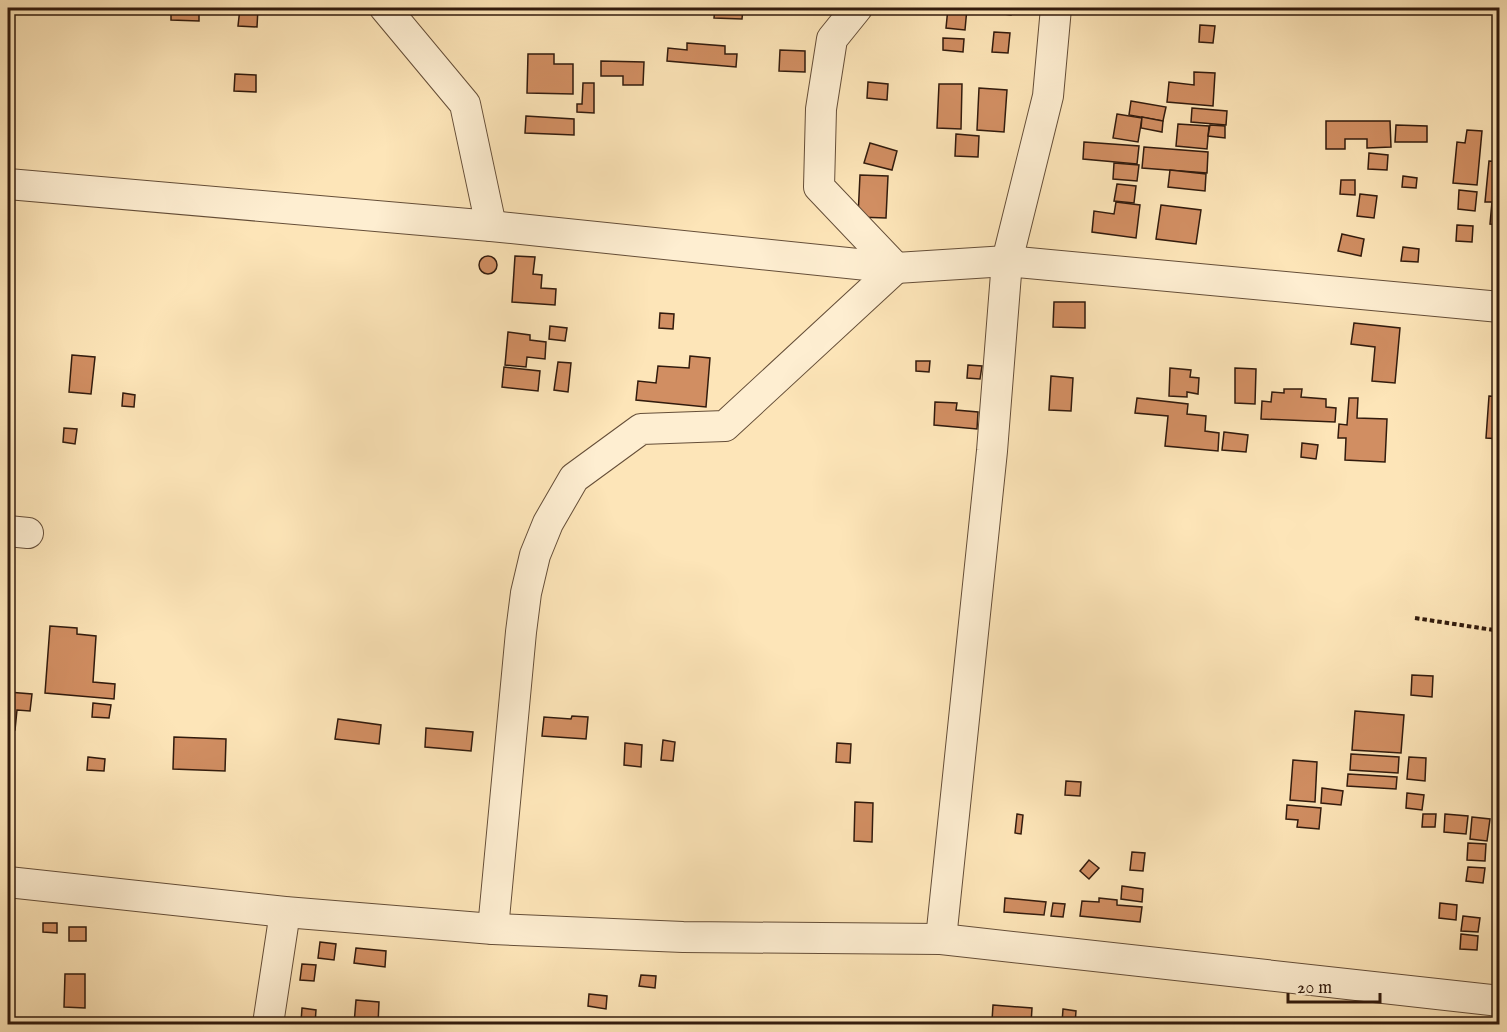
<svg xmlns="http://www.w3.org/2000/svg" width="1507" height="1032" font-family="'IM FELL English',serif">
	<rect width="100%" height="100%" fill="#fde5b8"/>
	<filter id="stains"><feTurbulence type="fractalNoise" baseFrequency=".00333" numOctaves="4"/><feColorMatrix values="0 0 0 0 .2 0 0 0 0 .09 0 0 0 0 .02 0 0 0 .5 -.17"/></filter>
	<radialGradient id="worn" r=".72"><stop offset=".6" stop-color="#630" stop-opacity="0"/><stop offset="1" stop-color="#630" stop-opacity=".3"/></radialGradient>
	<g fill="#d18e62" stroke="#321b0d" stroke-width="1.5">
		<path d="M171 8H192V12L199 13V21L171 20Z"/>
		<path d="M240 8H258L257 27 238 26Z"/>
		<path d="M715 8H743L742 19 714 18Z"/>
		<path d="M948 8H967L965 30 946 28Z"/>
		<path d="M997 8H1012L1011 15 996 13Z"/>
		<path d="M1200 25 1215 26 1213 43 1199 42Z"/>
		<path d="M994 32 1010 33 1008 53 992 52Z"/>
		<path d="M943 38 964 39 963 52 943 50Z"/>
		<path d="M687 43 725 46V54H737L736 67 667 61 668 48 687 50Z"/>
		<path d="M780 50 805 51V72L779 71Z"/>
		<path d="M528 54H554V64H573V94L527 93Z"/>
		<path d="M601 61 644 62 643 85H623V76H601Z"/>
		<path d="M1194 72 1215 73 1213 106 1167 102 1169 82 1194 85Z"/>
		<path d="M235 74 256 75V92L234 91Z"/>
		<path d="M868 82 888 84 887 100 867 98Z"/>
		<path d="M583 83H594V113L577 112V104H582Z"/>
		<path d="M939 84H962L961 129 937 128Z"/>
		<path d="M979 88 1007 90 1004 132 977 130Z"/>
		<path d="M1131 101 1166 107 1163 121 1129 115Z"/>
		<path d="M1192 108 1227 111 1226 125 1191 122Z"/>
		<path d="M1117 114 1142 118 1138 142 1113 138Z"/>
		<path d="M526 116 574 119V135L525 133Z"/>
		<path d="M1142 117 1163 121 1162 132 1141 128Z"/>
		<path d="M1326 121H1390L1391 147 1367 148V139H1345V149H1326Z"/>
		<path d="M1178 124 1209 126 1207 149 1176 146Z"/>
		<path d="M1210 125 1225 126V138L1208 136Z"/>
		<path d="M1396 125 1427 126V142H1395Z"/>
		<path d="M1467 130 1482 131 1477 185 1453 183 1457 142 1465 143Z"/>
		<path d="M956 134 979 136 978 157 955 156Z"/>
		<path d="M1084 142 1139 146 1137 164 1083 159Z"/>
		<path d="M870 143 897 151 892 170 864 163Z"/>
		<path d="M1144 147 1208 152 1207 173 1142 168Z"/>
		<path d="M1369 153 1388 155 1387 170 1368 169Z"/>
		<path d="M1489 161 1500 162V225L1490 224 1492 202H1485Z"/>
		<path d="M1114 163 1139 165 1137 181 1113 179Z"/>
		<path d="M1170 170 1206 174 1205 191 1168 187Z"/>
		<path d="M860 175 888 176 886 218 858 217Z"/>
		<path d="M1403 176 1417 178 1416 188 1402 187Z"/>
		<path d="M1341 180H1355V195L1340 194Z"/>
		<path d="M1117 184 1136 186 1134 203 1114 201Z"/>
		<path d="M1459 190 1477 192 1475 211 1458 209Z"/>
		<path d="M1360 194 1377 196 1374 218 1357 216Z"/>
		<path d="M1116 202 1140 205 1136 238 1092 232 1094 211 1114 214Z"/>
		<path d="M1161 205 1201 210 1196 244 1156 239Z"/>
		<path d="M1457 225 1473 226 1472 242 1456 241Z"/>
		<path d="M1342 234 1364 239 1361 256 1338 251Z"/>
		<path d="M1403 247 1419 249 1418 262 1401 261Z"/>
		<path d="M515 256 535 257 533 274 542 275 541 288 556 289 555 305 512 302Z"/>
		<circle cx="488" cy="265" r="9"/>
		<path d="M1054 302H1085V328L1053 327Z"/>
		<path d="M660 313 674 314 673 329 659 328Z"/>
		<path d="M1354 323 1400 328 1395 383 1372 381 1375 347 1351 344Z"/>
		<path d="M550 326 567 328 565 341 549 339Z"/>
		<path d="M508 332 530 335V340L546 342 545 359 527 357 526 367 505 365Z"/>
		<path d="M72 355 95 357 91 394 69 392Z"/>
		<path d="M690 356 710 358 706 407 636 400 638 381 656 383 658 366 689 368Z"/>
		<path d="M916 361H930L929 372 916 371Z"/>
		<path d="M558 362 571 363 568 392 554 390Z"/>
		<path d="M968 365 982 366 980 379 967 378Z"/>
		<path d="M504 367 540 371 538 391 502 387Z"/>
		<path d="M1170 368 1191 370 1190 377 1199 378 1198 394 1187 392V397L1169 396Z"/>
		<path d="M1235 368 1256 369 1255 404 1235 403Z"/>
		<path d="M1051 376 1073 378 1071 411 1049 410Z"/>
		<path d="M1284 389H1302L1301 397 1326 399V407L1336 408 1335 422 1261 419 1262 401 1271 402 1272 392 1284 393Z"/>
		<path d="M123 393 135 395 134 407 122 406Z"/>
		<path d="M1489 396 1500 397V439L1486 438Z"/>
		<path d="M1137 398 1188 404 1187 414 1206 416 1205 431 1219 433 1218 451 1165 446 1168 416 1135 413Z"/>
		<path d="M1349 398H1358L1357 418 1387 419 1385 462 1345 460 1346 438H1338L1339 424 1347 425Z"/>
		<path d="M935 402 957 403 956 410 978 412 977 429 934 425Z"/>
		<path d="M64 428 77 429 75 444 63 442Z"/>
		<path d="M1224 432 1248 435 1246 452 1222 450Z"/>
		<path d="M1302 443 1318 445 1316 459 1301 457Z"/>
		<path d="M50 626 77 628V634L96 636 93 682 115 684 114 699 45 693Z"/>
		<path d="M1412 675 1433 676 1432 697 1411 695Z"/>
		<path d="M8 692 32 694 30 711 17 710 15 730 8 729Z"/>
		<path d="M93 703 111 705 109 718 92 717Z"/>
		<path d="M1355 711 1404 715 1401 753 1352 750Z"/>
		<path d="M572 716 588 717 586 739 542 736 544 717 571 719Z"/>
		<path d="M338 719 381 725 379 744 335 739Z"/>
		<path d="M426 728 473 732 471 751 425 747Z"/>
		<path d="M174 737 226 739 225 771 173 769Z"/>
		<path d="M663 740 675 742 673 761 661 760Z"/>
		<path d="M625 743 642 745 641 767 624 765Z"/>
		<path d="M837 743 851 744 850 763 836 762Z"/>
		<path d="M1351 754 1399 757 1398 773 1350 770Z"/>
		<path d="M88 757 105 759 104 771 87 770Z"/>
		<path d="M1409 757 1426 758 1425 781 1407 779Z"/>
		<path d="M1293 760 1317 762 1315 802 1290 800Z"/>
		<path d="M1348 774 1397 777 1396 789 1347 786Z"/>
		<path d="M1066 781 1081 782 1080 796 1065 795Z"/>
		<path d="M1322 788 1343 791 1341 805 1321 803Z"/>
		<path d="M1407 793 1424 795 1422 810 1406 808Z"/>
		<path d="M855 802 873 803 872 842 854 841Z"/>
		<path d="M1287 805 1321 808 1319 829 1297 827 1298 820 1286 819Z"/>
		<path d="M1017 814 1023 815 1021 834 1015 833Z"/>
		<path d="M1423 814H1436L1435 827H1422Z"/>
		<path d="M1445 814 1468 816 1466 834 1444 832Z"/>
		<path d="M1472 817 1490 819 1487 841 1470 839Z"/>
		<path d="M1468 843 1486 844 1485 861 1467 860Z"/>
		<path d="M1132 852 1145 853 1143 871 1130 870Z"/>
		<path d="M1089 860 1099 868 1089 879 1080 871Z"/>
		<path d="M1468 867 1485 868 1483 883 1466 881Z"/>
		<path d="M1122 886 1143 889 1142 902 1121 899Z"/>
		<path d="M1005 898 1046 902 1044 915 1004 912Z"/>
		<path d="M1099 898 1117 900V905L1142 907 1140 922 1080 916 1082 901 1099 902Z"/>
		<path d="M1053 903 1065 904 1063 917 1051 916Z"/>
		<path d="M1440 903 1457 905 1456 920 1439 918Z"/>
		<path d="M1463 916 1480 918 1478 932 1461 931Z"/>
		<path d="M43 923H57V933L43 932Z"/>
		<rect x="69" y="927" width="17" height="14"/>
		<path d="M1461 934 1478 936 1477 950 1460 949Z"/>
		<path d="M320 942 336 944 334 960 318 958Z"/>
		<path d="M356 948 386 951 385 967 354 963Z"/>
		<path d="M302 964 316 965 314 981 300 980Z"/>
		<path d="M65 974H85V1008L64 1007Z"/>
		<path d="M641 975 656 976 655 988 639 986Z"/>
		<path d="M589 994 607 996 606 1009 588 1006Z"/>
		<path d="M356 1000 379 1002 378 1024H354Z"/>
		<path d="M993 1005 1032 1008 1031 1024 992 1021Z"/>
		<path d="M302 1008 316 1010 315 1024 301 1022Z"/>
		<path d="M1063 1009 1076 1011 1075 1024 1062 1023Z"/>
	</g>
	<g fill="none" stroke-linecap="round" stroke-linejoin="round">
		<defs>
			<g id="street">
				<path d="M385 8 465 104 491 226"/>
				<path d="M857 8 832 39 821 109 819 187 896 268"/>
				<path d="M8 184 491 226 896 268 1007 261 1500 307"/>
				<path d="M8 531 28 533"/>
				<path d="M8 882 285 912 493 929 683 937 941 939 1500 1001"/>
				<path d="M493 929 521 632 526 593 535 555 548 523 574 478 641 429 725 426 896 268"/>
				<path d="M941 939 992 451 1007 261 1048 96 1056 8"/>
				<path d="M268 1024 285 912"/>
			</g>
		</defs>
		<use href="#street" stroke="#654e38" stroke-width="32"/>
		<path stroke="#321b0d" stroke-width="4" stroke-dasharray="4.5 3" stroke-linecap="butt" d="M1415 618 1500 631"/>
		<use href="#street" stroke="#feeed1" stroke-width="30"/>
	</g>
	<rect width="1507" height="1032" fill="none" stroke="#fde5b8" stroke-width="30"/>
	<rect x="9" y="9" width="1489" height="1014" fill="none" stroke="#321b0d" stroke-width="3"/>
	<rect x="15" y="15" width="1477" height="1002" fill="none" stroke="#321b0d" stroke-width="1.5"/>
	<path d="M1288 993v9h92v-9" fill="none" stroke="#321b0d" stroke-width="3"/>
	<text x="1297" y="993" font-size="18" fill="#321b0d" stroke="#feeed1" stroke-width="4.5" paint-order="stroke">20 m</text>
	<rect width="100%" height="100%" filter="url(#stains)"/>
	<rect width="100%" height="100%" fill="url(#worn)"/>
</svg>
